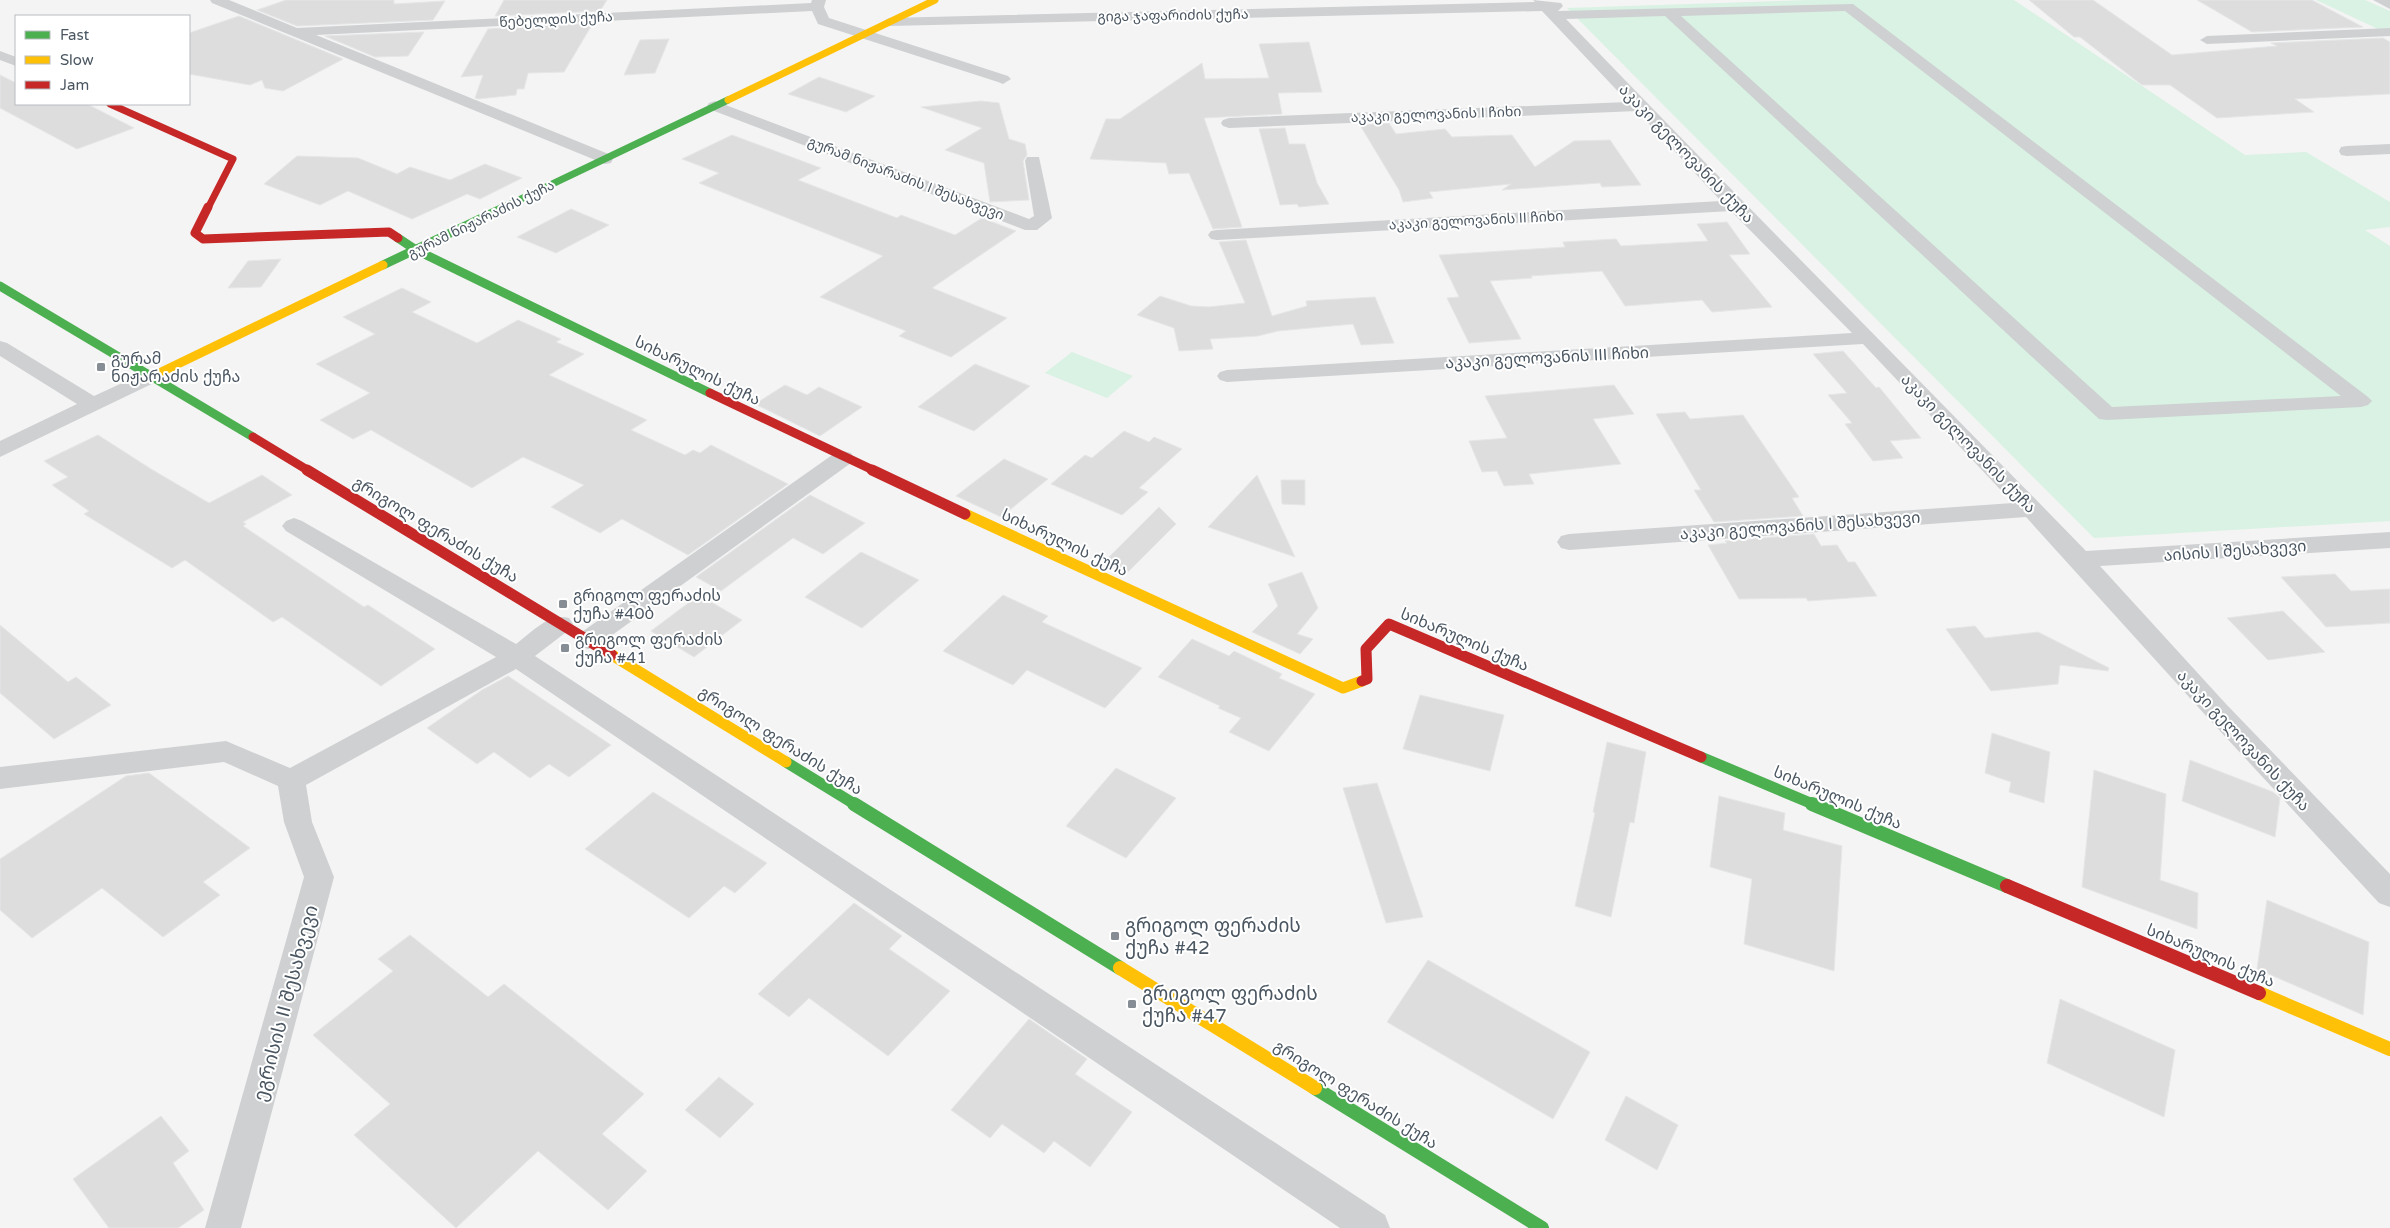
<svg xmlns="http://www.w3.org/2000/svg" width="2390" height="1228" font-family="'Varela Round','Noto Sans Georgian',sans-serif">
	<rect width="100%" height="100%" fill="#f4f4f4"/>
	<g fill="#d9f2e3">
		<path d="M1811 0H2014L2245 155 2306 152 2390 202V227L2365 230 2390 246V521L2094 538 1567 8Z"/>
		<path d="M2316 0H2365L2390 11V28L2378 29Z"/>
		<path d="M1072 352 1133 376 1107 398 1045 373Z"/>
	</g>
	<g fill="#ddddde" stroke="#e5e6e7">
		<path d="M286 0H394V4L445 1 433 20 297 26 257 10Z"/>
		<path d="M504 0H607L600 11 495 16Z"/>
		<path d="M2029 0H2093L2172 55 2277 46 2271 43 2383 38 2390 42V94L2295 99 2314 112 2217 118 2170 85H2142L2080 37H2074Z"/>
		<path d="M2197 0H2312L2363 27 2252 32Z"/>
		<path d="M239 16 343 59 283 91 265 88 262 80 250 85 189 74V33Z"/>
		<path d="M593 23 564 72 528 73 524 89H517L516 95 478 99 475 98 483 75 461 77 488 29Z"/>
		<path d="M424 32 408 56 375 57 325 36Z"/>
		<path d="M669 39 655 73 624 75 640 40Z"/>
		<path d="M1309 42 1322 92 1278 93 1282 114 1204 118 1242 227 1213 229 1189 173 1169 174 1166 163 1090 159 1106 119H1120L1202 63 1205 79 1269 78 1259 44Z"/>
		<path d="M0 75 16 83V104H87L134 128 77 149 0 108Z"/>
		<path d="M819 77 875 96 846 112 788 94Z"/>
		<path d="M981 101 999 103 1009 139 1025 144 1027 155 1023 161 1029 200 990 202 984 163 945 150 982 128 921 107Z"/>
		<path d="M1389 123 1396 134 1445 129 1452 137 1512 135 1535 167 1574 141 1610 140 1641 185 1602 187 1600 183 1502 190 1511 184 1429 192 1433 198 1403 202 1399 190 1360 125Z"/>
		<path d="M1285 128 1289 144H1305L1317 183 1329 204 1299 207 1297 204 1280 205 1259 129Z"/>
		<path d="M732 135 821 168 798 180 897 218 901 215 955 235 982 218 1016 231 932 288 1007 318 951 357 899 336 906 331 820 297 883 256 699 183 719 173 682 159Z"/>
		<path d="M297 156 358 158 397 174 410 167 450 180 485 164 522 178 480 199 467 194 412 219 348 191 320 205 264 184Z"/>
		<path d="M571 209 609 225 556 253 517 237Z"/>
		<path d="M1727 222 1750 254 1729 255 1772 307 1712 312 1702 300 1625 306 1602 271 1531 276 1532 278 1490 281 1521 339 1469 343 1447 298 1459 297 1439 255 1565 247 1563 242 1616 239 1621 246 1708 241 1697 224Z"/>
		<path d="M1246 240 1272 316 1307 306 1306 301 1375 297 1394 343 1361 345 1353 324 1278 331 1258 336 1210 339 1213 349 1179 351 1174 328 1137 315 1160 296 1191 306 1209 307 1245 303 1219 242Z"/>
		<path d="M281 259 261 287 228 288 248 261Z"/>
		<path d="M402 288 431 302 412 312 477 343 518 320 561 339 556 342 584 354 549 375 647 420 631 430 685 455 693 450 700 453 711 445 788 484 688 555 622 519 600 533 551 507 584 485 523 457 472 488 371 430 353 439 320 420 370 393 316 364 375 334 343 317Z"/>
		<path d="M1843 351 1876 388 1879 387 1921 438 1890 441 1903 458 1873 461 1845 424 1852 423 1828 395 1847 393 1813 354Z"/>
		<path d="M975 364 1030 386 974 431 918 407Z"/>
		<path d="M785 385 807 395 819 387 862 407 820 436 755 404Z"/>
		<path d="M1614 385 1634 414 1593 419 1621 464 1529 474 1534 484 1504 486 1497 471 1482 472 1469 441 1507 438 1485 396Z"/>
		<path d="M1685 412 1690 419 1743 415 1799 497 1792 498 1803 516 1714 522 1694 490H1701L1656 414Z"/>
		<path d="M1124 431 1149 442 1154 437 1182 449 1139 488 1148 492 1122 515 1051 484 1085 455 1092 458Z"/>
		<path d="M98 435 151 469 209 503 262 475 292 495 243 522 246 524 243 526 364 607 368 605 435 649 381 686 282 617 273 622 185 560 172 568 84 514 89 511 52 485 68 477 44 461Z"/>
		<path d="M1004 459 1048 479 1001 517 956 496Z"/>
		<path d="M1257 475 1295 557 1208 527Z"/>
		<path d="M1281 480H1305V505L1282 504Z"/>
		<path d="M810 495 865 523 823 554 793 538 721 591 696 577Z"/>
		<path d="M1159 507 1176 524 1125 575 1102 564Z"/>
		<path d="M1814 534 1821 546 1837 545 1848 562H1855L1877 596 1808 601 1806 598 1739 599 1708 545 1727 543 1725 541Z"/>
		<path d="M861 552 919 580 862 628 805 597Z"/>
		<path d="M1302 572 1318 608 1297 634 1313 639 1300 654 1252 632 1278 606 1268 584Z"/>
		<path d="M2335 574 2351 591 2390 589V623L2326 627 2281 577Z"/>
		<path d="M699 595 742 620 694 657 651 631Z"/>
		<path d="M1003 595 1048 616 1042 622 1142 668 1105 708 1027 670 1013 685 943 651Z"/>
		<path d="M2283 611 2325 652 2268 660 2227 618Z"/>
		<path d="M0 625 68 682 76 677 111 705 54 739 0 693Z"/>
		<path d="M1975 626 1985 638 2038 632 2109 668 2108 671 2060 665 2058 684 1991 691 1946 629Z"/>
		<path d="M1192 639 1229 656 1234 651 1282 674 1279 678 1315 694 1269 751 1229 732 1241 718 1218 708 1220 706 1158 677Z"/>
		<path d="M508 676 611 745 569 777 549 764 530 778 494 752 477 764 427 728 482 690Z"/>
		<path d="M1420 695 1504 715 1490 771 1403 749Z"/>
		<path d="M1992 733 2050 752 2044 803 2009 792 2011 782 1985 773Z"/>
		<path d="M1607 742 1646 752 1634 823 1630 822 1611 917 1575 906 1595 813 1593 812Z"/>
		<path d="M2190 760 2273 792 2280 798 2275 837 2182 801Z"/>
		<path d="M1116 768 1176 798 1126 858 1066 826Z"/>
		<path d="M2094 770 2166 794 2160 880 2198 893 2197 929 2082 887Z"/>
		<path d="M149 773 250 848 203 882 220 895 163 937 102 888 32 938 0 910V859L126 776Z"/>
		<path d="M1377 783 1423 917 1386 923 1343 788Z"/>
		<path d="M653 792 767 863 735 893 724 886 689 918 585 849Z"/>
		<path d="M1719 796 1785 813 1783 830 1842 846 1834 971 1744 944 1752 879 1710 867Z"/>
		<path d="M2267 900 2369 942 2363 1015 2257 969Z"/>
		<path d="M854 903 902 936 889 949 950 991 888 1056 809 998 789 1017 758 994Z"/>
		<path d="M410 935 488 997 504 984 644 1094 602 1134 647 1171 608 1210 538 1151 456 1228 354 1135 390 1104 313 1035 393 971 378 959Z"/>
		<path d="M1428 960 1590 1052 1553 1119 1387 1022Z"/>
		<path d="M2060 999 2175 1050 2164 1117 2047 1063Z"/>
		<path d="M1029 1019 1087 1059 1075 1074 1132 1112 1090 1167 1054 1141 1044 1153 1002 1124 990 1138 951 1110Z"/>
		<path d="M719 1077 754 1104 720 1138 685 1110Z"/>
		<path d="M1626 1096 1678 1125 1657 1170 1605 1140Z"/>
		<path d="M161 1116 189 1151 173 1163 204 1210 178 1228H109L73 1179Z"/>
	</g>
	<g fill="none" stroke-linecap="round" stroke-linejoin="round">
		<g fill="#ced0d2" fill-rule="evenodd">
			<path d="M210 0H229L297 28 811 3 812 0H826L824 7 829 18 1008 76 1011 79 1003 84 998 82 818 24 812 11 316 35 611 155 613 159 611 163 605 164 212 3Z"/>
			<path d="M1533 0 1561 3 1563 6 1558 11 1853 4 2368 397 2372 401 2368 405 2361 407 2107 420 2099 419 1665 16 1566 19C1737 197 1913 373 2086 551L2390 532V548L2100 566 2226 704 2390 874V907L2379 903 2208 718 2026 517 1569 550 1561 548 1557 542 1561 536 1569 534 2013 503 1863 344 1227 382 1220 380 1217 376 1220 372 1227 370 1852 333 1731 211 1217 240 1211 239 1208 235 1211 231 1217 230 1721 201 1637 111 1229 128 1223 126 1221 123 1223 120 1229 118 1628 102 1542 11 889 26 882 22 889 18 1535 2ZM1845 11 2341 396 2112 407 1681 16Z"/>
			<path d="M2373 0H2390V9Z"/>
			<path d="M2390 28V36L2207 44 2200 40 2207 36Z"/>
			<path d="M0 51 16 57V66L0 60Z"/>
			<path d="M715 101 1029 219 1034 216 1025 161 1027 157H1039L1052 218 1037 230H1025L709 109 707 106 709 103Z"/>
			<path d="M2390 144V154L2347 156 2341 155 2339 151 2341 147 2347 146Z"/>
			<path d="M0 341 7 343 94 396 146 372 153 370 160 372 163 376 160 380 0 457V441L77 404 0 356Z"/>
			<path d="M843 451 851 453 854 458 851 463 597 646 588 649 579 646 575 640 579 634 835 453Z"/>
			<path d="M294 518 302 521 516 644C531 633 549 612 569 618L573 624 569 630 535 656 1385 1215 1390 1228H1340L516 669 306 785 312 822 334 877 241 1228H205L304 877 284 822 278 786 224 762 0 789V767L226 741 290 768 496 657 286 531 282 526 286 521Z"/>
		</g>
		<path stroke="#4caf50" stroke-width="7" d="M502 208 728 100"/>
		<g stroke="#4caf50" stroke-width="9">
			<path d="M398 238 416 250 710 393"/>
			<path d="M383 265 505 207"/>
			<path d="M0 286 253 437"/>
		</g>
		<g stroke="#4caf50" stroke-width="11">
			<path d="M1701 757 1815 805"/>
			<path d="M786 762 856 805"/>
		</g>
		<g stroke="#4caf50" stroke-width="14">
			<path d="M854 804 1120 968"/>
			<path d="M1812 804 2007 886"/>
			<path d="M1315 1088 1542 1228"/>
		</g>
		<path stroke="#ffc107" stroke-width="7" d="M728 100 935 0"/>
		<path stroke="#ffc107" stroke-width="9" d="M153 376 383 265"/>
		<g stroke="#ffc107" stroke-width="11">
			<path d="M965 514 1343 688 1362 681"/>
			<path d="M612 655 786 762"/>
		</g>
		<g stroke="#ffc107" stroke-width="14">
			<path d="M1120 968 1315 1088"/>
			<path d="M2259 993 2390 1049"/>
		</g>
		<path stroke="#c62828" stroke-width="7" d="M110 104 233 159 208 208"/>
		<g stroke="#c62828" stroke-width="9">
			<path d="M208 207 195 233 203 239 389 232 398 238"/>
			<path d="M710 393 875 471"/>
			<path d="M253 437 309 471"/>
		</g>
		<g stroke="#c62828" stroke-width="11">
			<path d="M307 470 612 655"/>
			<path d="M872 470 965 514"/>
			<path d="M1362 681 1367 679 1366 649 1389 624 1701 757"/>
		</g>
		<path stroke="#c62828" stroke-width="14" d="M2007 886 2259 993"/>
	</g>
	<g fill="#868d94" stroke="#fff" stroke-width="2">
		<rect x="96" y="362" width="10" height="10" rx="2.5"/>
		<rect x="558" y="599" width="10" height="10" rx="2.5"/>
		<rect x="560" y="643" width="10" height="10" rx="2.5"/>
		<rect x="1110" y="931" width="10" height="10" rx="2.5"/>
		<rect x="1127" y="999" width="10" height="10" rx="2.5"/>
	</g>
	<g text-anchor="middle" stroke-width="4" stroke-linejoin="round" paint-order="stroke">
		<g font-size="14" fill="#4a5661" stroke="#fff">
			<text transform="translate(1173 15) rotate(-1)" y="5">გიგა ჯაფარიძის ქუჩა</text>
			<text transform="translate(556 19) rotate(-3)" y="5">წებელდის ქუჩა</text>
			<text transform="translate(1436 114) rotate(-2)" y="5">აკაკი გელოვანის I ჩიხი</text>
			<text transform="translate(906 178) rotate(21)" y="5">გურამ ნიჟარაძის I შესახვევი</text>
			<text transform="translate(481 219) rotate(-26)" y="5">გურამ ნიჟარაძის ქუჩა</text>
			<text transform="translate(1476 220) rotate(-3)" y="5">აკაკი გელოვანის II ჩიხი</text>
		</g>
		<g font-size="16" fill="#4a5661" stroke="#fff">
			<text transform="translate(1687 153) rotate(46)" y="6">აკაკი გელოვანის ქუჩა</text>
			<text transform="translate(1547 357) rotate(-3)" y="6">აკაკი გელოვანის III ჩიხი</text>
			<text transform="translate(698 370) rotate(26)" y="6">სიხარულის ქუჩა</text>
			<text transform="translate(1969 443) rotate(46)" y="6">აკაკი გელოვანის ქუჩა</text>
			<text transform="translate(1800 525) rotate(-4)" y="6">აკაკი გელოვანის I შესახვევი</text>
			<text transform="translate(436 529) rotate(31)" y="6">გრიგოლ ფერაძის ქუჩა</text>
			<text transform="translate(1065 542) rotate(25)" y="6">სიხარულის ქუჩა</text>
			<text transform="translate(2235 550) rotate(-4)" y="6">აისის I შესახვევი</text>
			<text transform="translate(1465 639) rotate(23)" y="6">სიხარულის ქუჩა</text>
			<text transform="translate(781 740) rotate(32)" y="6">გრიგოლ ფერაძის ქუჩა</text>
			<text transform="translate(2244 740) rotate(47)" y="6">აკაკი გელოვანის ქუჩა</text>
			<text transform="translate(1838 797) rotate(23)" y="6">სიხარულის ქუჩა</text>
			<text transform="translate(2211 955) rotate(23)" y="6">სიხარულის ქუჩა</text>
			<text transform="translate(1356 1094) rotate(32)" y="6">გრიგოლ ფერაძის ქუჩა</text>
		</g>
		<g font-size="16" fill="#4a5661" stroke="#fff" text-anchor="start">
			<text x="111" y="364">გურამ<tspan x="111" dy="18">ნიჟარაძის ქუჩა</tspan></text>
			<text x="573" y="601">გრიგოლ ფერაძის<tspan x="573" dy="18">ქუჩა #40ბ</tspan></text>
			<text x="575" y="645">გრიგოლ ფერაძის<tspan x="575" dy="18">ქუჩა #41</tspan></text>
		</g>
		<g font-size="19" fill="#4a5661" stroke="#fff" text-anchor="start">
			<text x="1125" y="932">გრიგოლ ფერაძის<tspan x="1125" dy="22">ქუჩა #42</tspan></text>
			<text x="1142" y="1000">გრიგოლ ფერაძის<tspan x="1142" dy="22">ქუჩა #47</tspan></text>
		</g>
		<g font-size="19" fill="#4a5661" stroke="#fff">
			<text transform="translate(285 1003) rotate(-75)" y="7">ეგრისის II შესახვევი</text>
		</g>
	</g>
	<rect x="15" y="15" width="175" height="90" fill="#ffffff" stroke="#b7bbc0"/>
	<rect x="25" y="31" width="25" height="8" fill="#4caf50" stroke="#b7bbc0"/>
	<text x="60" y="40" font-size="15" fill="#4a5661">Fast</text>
	<rect x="25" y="56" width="25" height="8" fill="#ffc107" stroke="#b7bbc0"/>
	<text x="60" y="65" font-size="15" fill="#4a5661">Slow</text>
	<rect x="25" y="81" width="25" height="8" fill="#c62828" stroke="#b7bbc0"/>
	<text x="60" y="90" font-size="15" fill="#4a5661">Jam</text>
</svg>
